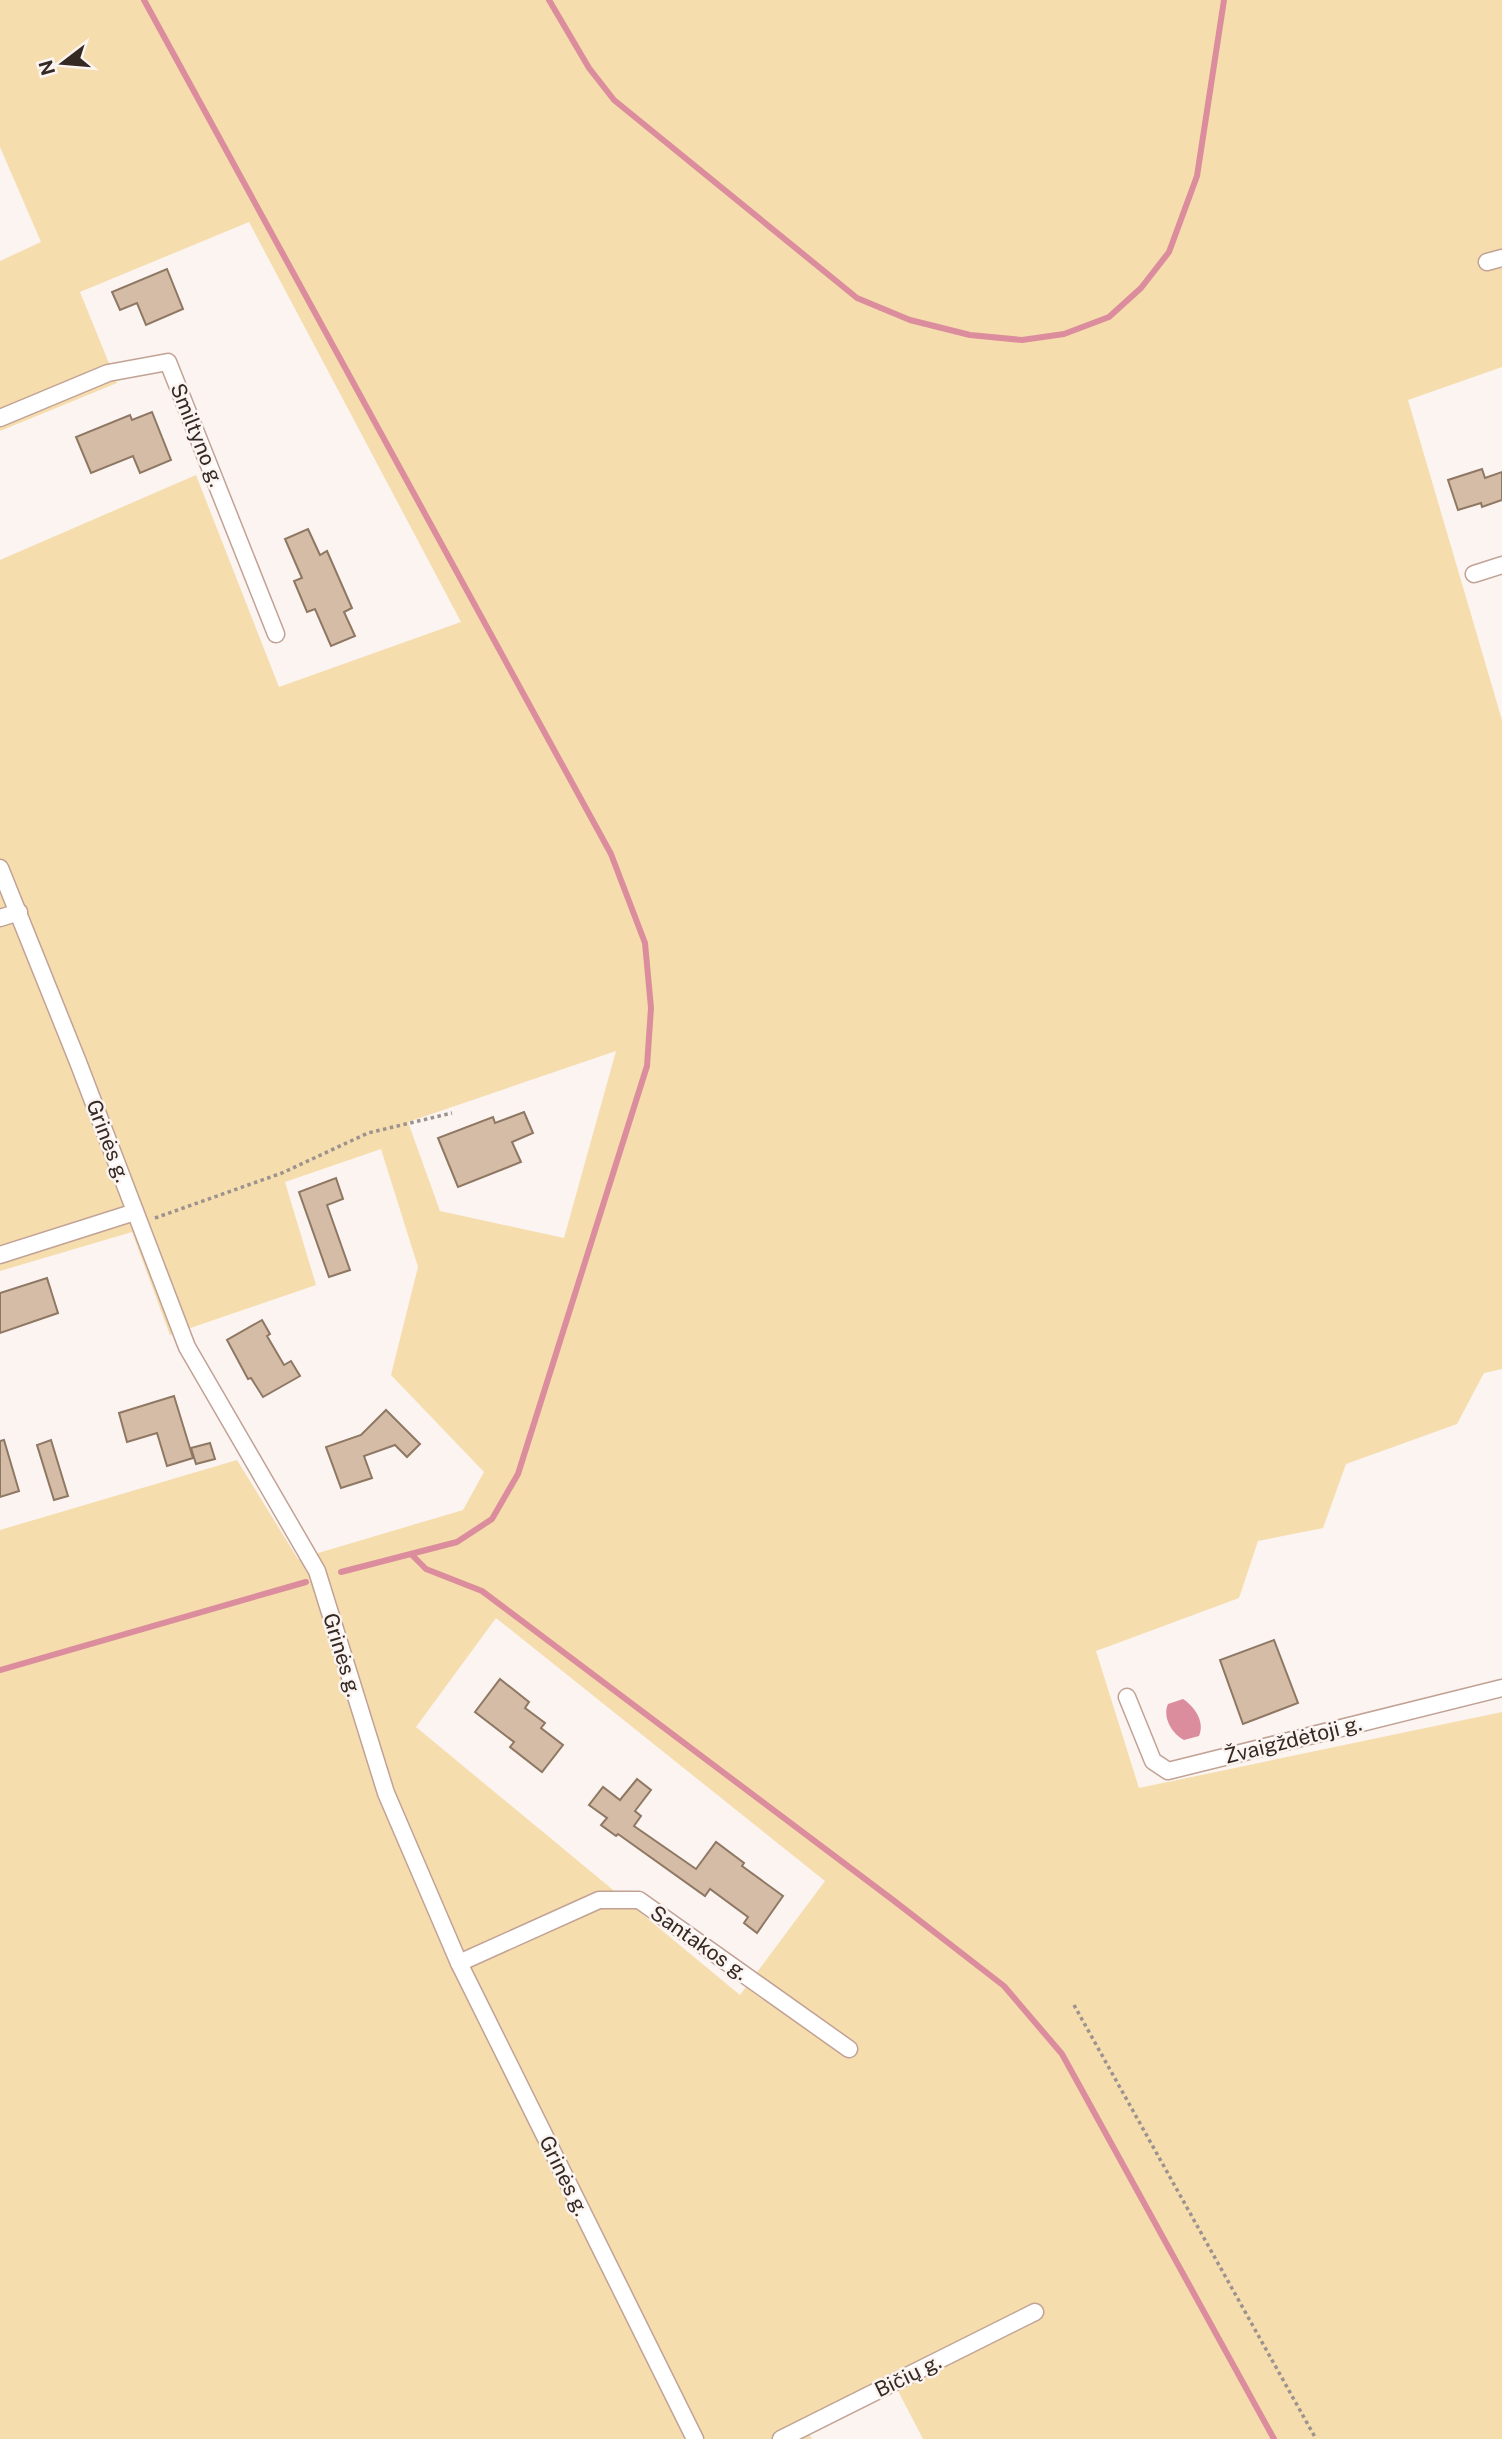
<svg xmlns="http://www.w3.org/2000/svg" width="1502" height="2439" font-family="'Public Sans',sans-serif">
	<rect width="100%" height="100%" fill="#fbf4f1"/>
	<path fill="#f5ddae" fill-rule="evenodd" d="M0 0H1502V367L1408 400 1502 720V1369L1484 1373 1457 1424 1346 1464 1323 1528 1258 1541 1239 1598 1096 1651 1139 1788 1502 1712V2439H923L896 2387 808 2432 812 2439H0V1530L237 1460 298 1559 463 1510 484 1472 391 1375 418 1267 381 1149 285 1182 316 1285 170 1335 132 1232 0 1271V560L196 475 279 687 461 622 249 222 80 292 117 383 0 431V261L41 242 0 147ZM616 1051 564 1238 440 1211 408 1122ZM496 1618 825 1881 740 1995 416 1727Z"/>
	<path fill="#dc8d9d" d="M1183 1699C1195 1707 1205 1722 1199 1736L1184 1740C1172 1734 1162 1717 1168 1704Z"/>
	<g fill="none" stroke-linecap="round" stroke-linejoin="round">
		<g stroke="#dc8d9d" stroke-width="6">
			<path d="M144 0 611 854 645 943 651 1008 647 1066 518 1474 492 1519 457 1542 341 1572"/>
			<path d="M549 0 589 68 614 100 857 298 910 320 970 335 1022 340 1064 334 1109 317 1141 288 1169 252 1197 176 1224 0"/>
			<path d="M412 1555 426 1569 482 1591 893 1900 1004 1986 1062 2054 1274 2439"/>
			<path d="M0 1670 306 1582"/>
		</g>
	</g>
	<g fill="#d5bca6" stroke="#8e7763" stroke-width="2">
		<path d="M167 269 183 309 146 325 137 303 120 310 112 292Z"/>
		<path d="M152 412 171 460 140 473 133 456 91 473 76 437 130 415 132 420Z"/>
		<path d="M1482 469 1485 478 1502 472V500L1482 507 1481 503 1458 510 1448 480Z"/>
		<path d="M308 529 320 555 327 551 352 608 344 612 355 636 331 646 315 609 307 612 294 581 302 578 285 539Z"/>
		<path d="M524 1112 533 1133 512 1142 521 1162 458 1187 438 1138 493 1117 495 1123Z"/>
		<path d="M336 1178 343 1199 327 1205 350 1270 329 1277 299 1192Z"/>
		<path d="M47 1278 58 1313 0 1333V1293Z"/>
		<path d="M262 1320 270 1334 267 1336 284 1365 291 1361 300 1376 263 1397 251 1378 248 1379 227 1340Z"/>
		<path d="M174 1396 193 1458 167 1466 157 1433 127 1442 119 1413Z"/>
		<path d="M386 1410 420 1444 407 1457 395 1445 364 1456 372 1478 341 1488 326 1447 361 1435Z"/>
		<path d="M4 1440 19 1491 0 1497V1441Z"/>
		<path d="M51 1440 68 1496 54 1500 37 1445Z"/>
		<path d="M210 1443 215 1459 196 1464 191 1448Z"/>
		<path d="M1274 1640 1298 1703 1243 1724 1220 1660Z"/>
		<path d="M500 1679 529 1702 525 1708 545 1723 541 1728 563 1745 542 1772 510 1747 514 1742 475 1712Z"/>
		<path d="M637 1779 651 1790 635 1811 641 1816 634 1826 696 1869 716 1842 744 1863 742 1866 783 1896 757 1933 744 1923 748 1917 710 1889 705 1896 618 1834 616 1836 601 1825 607 1818 589 1805 603 1787 620 1800Z"/>
	</g>
	<g fill="none" stroke-linecap="round" stroke-linejoin="round">
		<defs>
			<g id="minor">
				<path d="M1487 262 1502 258"/>
				<path d="M0 418 108 373 168 362 276 634"/>
				<path d="M1474 574 1502 565"/>
				<path d="M0 868 78 1062 187 1347 317 1571 386 1793 459 1963 695 2439"/>
				<path d="M0 918 19 912"/>
				<path d="M0 1255 135 1212"/>
				<path d="M1127 1697 1153 1761 1168 1771 1502 1688"/>
				<path d="M459 1963 599 1900H639L849 2049"/>
				<path d="M781 2439 1035 2312"/>
			</g>
		</defs>
		<use href="#minor" stroke="#c1a295" stroke-width="19"/>
		<g stroke="#9c928e" stroke-width="3.5" stroke-dasharray="3.5 3.5" stroke-linecap="butt">
			<path d="M155 1218 282 1173 368 1133 452 1113"/>
			<path d="M1074 2005 1316 2439"/>
		</g>
		<use href="#minor" stroke="#fff" stroke-width="16"/>
	</g>
	<g text-anchor="middle" stroke-width="5" stroke-linejoin="round" paint-order="stroke">
		<g font-size="21" fill="#352924" stroke="#fbf4f1">
			<text transform="translate(197 435) rotate(68)" y="7">Smiltyno g.</text>
			<text transform="translate(108 1141) rotate(69)" y="7">Grinės g.</text>
			<text transform="translate(342 1655) rotate(73)" y="7">Grinės g.</text>
			<text transform="translate(1293 1740) rotate(-14)" y="7">Žvaigždėtoji g.</text>
			<text transform="translate(699 1943) rotate(35)" y="7">Santakos g.</text>
			<text transform="translate(564 2176) rotate(64)" y="7">Grinės g.</text>
			<text transform="translate(908 2376) rotate(-26)" y="7">Bičių g.</text>
		</g>
	</g>
	<g transform="translate(63 63) rotate(254)" stroke="#fbf4f1" stroke-width="5" paint-order="stroke">
	<path d="M0-5L12 26L0 18L-12 26Z" fill="#352924"/>
	<text y="-10" font-size="19" font-weight="bold" text-anchor="middle" fill="#352924">N</text>
	</g>
</svg>
